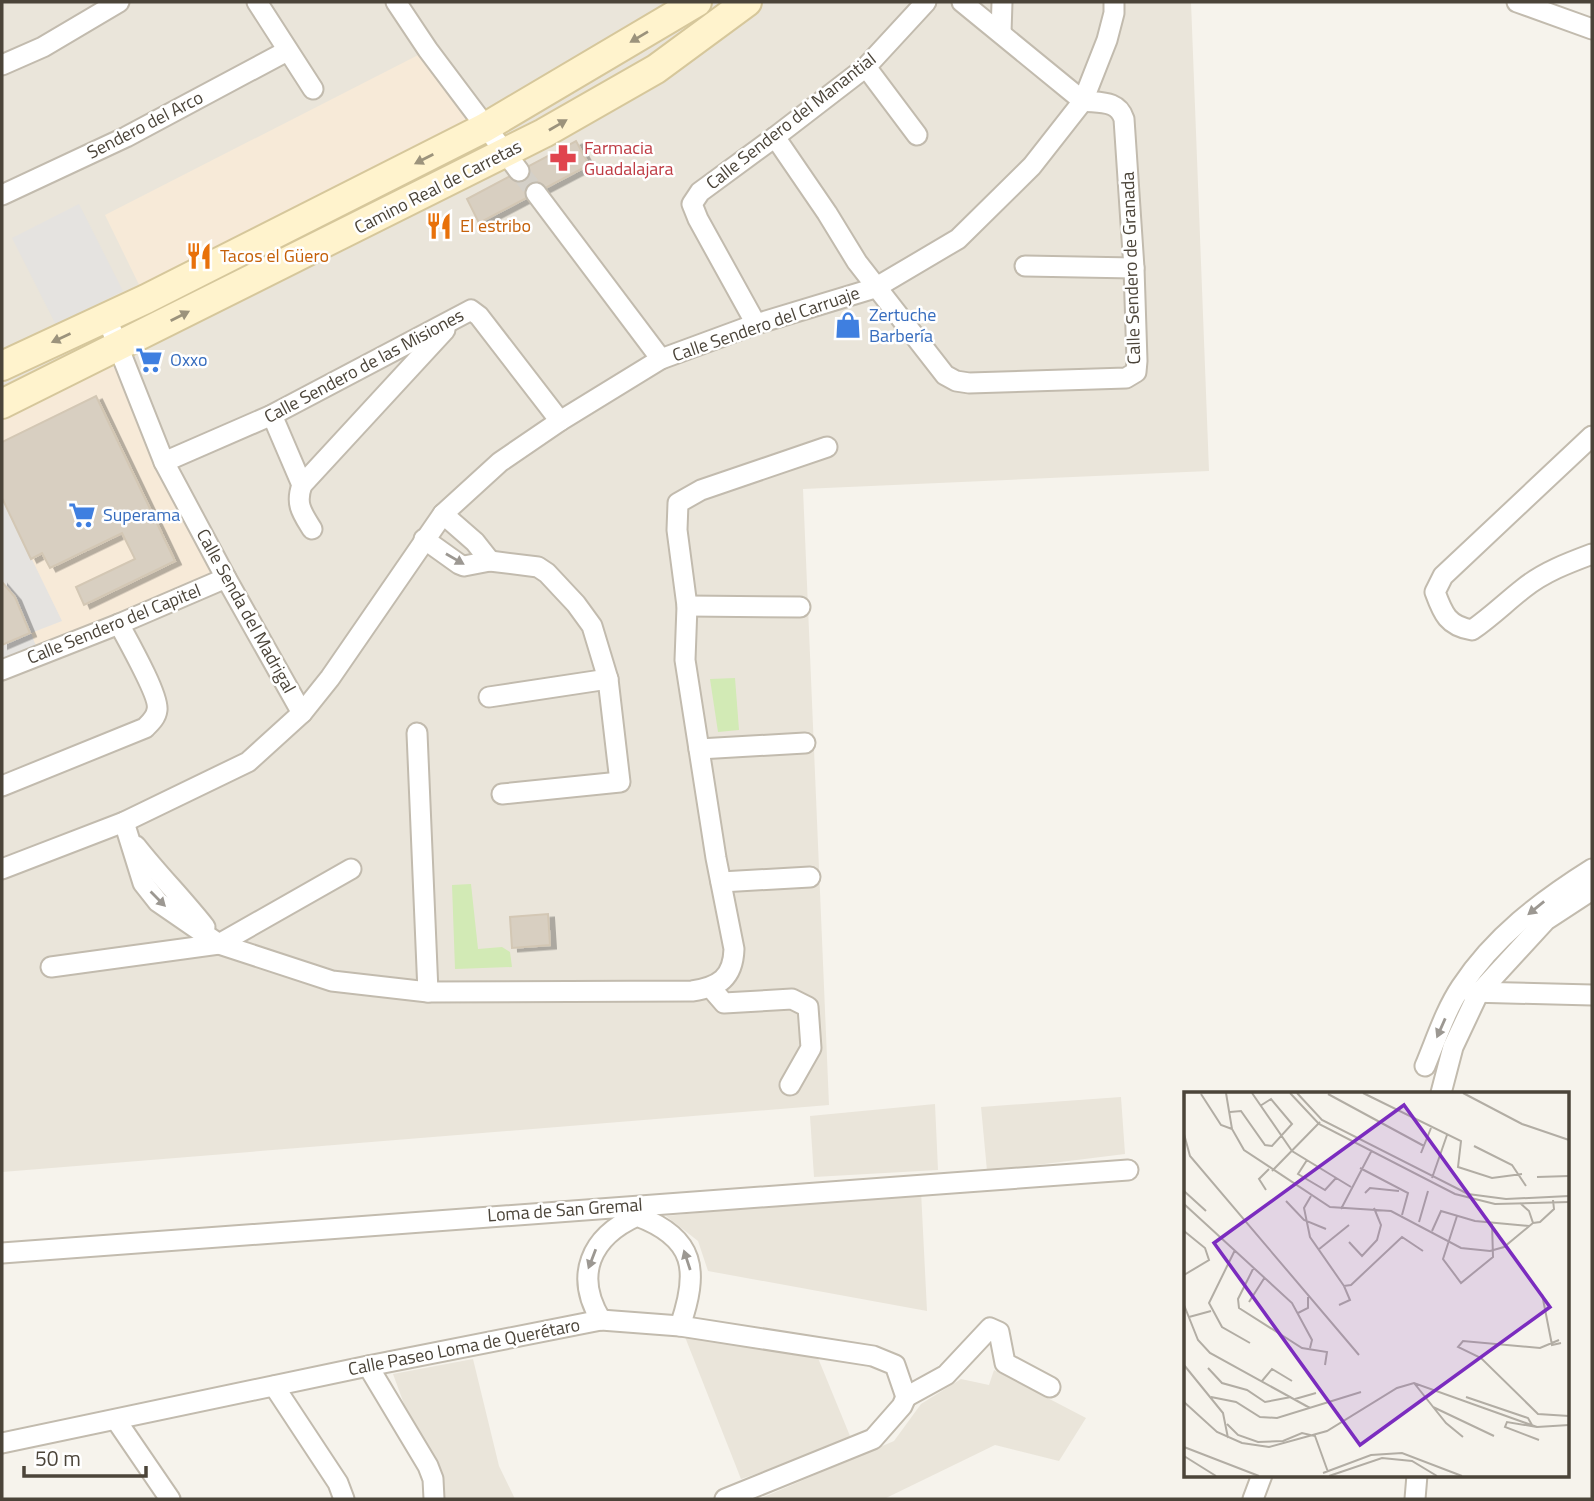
<svg xmlns="http://www.w3.org/2000/svg" width="1594" height="1501" font-family="'Titillium Web',sans-serif">
	<defs>
		<filter id="shadow"><feDropShadow dx="6" dy="3.5" stdDeviation="0" flood-color="#0004"/></filter>
	</defs>
	<rect width="100%" height="100%" fill="#f6f3ec"/>
	<g fill="#eae5da">
		<path d="M2 2H1191L1209 471 803 489 829 1105 2 1172Z"/>
		<path d="M1121 1097 1125 1154 987 1171 981 1107Z"/>
		<path d="M935 1104 938 1170 814 1177 810 1116Z"/>
		<path d="M921 1191 927 1311 708 1271 698 1241 666 1216Z"/>
		<path d="M685 1337 818 1358 850 1436 795 1461 741 1479Z"/>
		<path d="M473 1359 499 1466 515 1499H439L393 1374Z"/>
		<path d="M994 1370 1086 1418 1059 1461 995 1445 884 1499H759L894 1441 921 1404 961 1379 989 1385Z"/>
	</g>
	<g fill="#f7ead8">
		<path d="M428 50 484 128 146 299 105 215Z"/>
		<path d="M119 347 226 578 2 670V404Z"/>
	</g>
	<g fill="#d2eab5">
		<path d="M735 678 739 730 718 732 710 679Z"/>
		<path d="M471 884 478 949 502 947 510 952 512 967 455 969 452 885Z"/>
	</g>
	<g fill="#e5e3e0">
		<path d="M79 204 123 291 56 325 12 238Z"/>
		<path d="M2 498 62 621 31 633 39 654 2 670V645L30 633 15 597 2 582Z"/>
	</g>
	<g fill="#d8cfc1" stroke="#d3c7b4" stroke-width="2" filter="url(#shadow)">
		<path d="M576 141 589 165 479 223 467 199Z"/>
		<path d="M96 396 175 561 84 605 76 587 135 559 122 533 50 568 42 553 31 559 2 498V442Z"/>
		<path d="M2 582 15 597 30 633 2 645Z"/>
		<path d="M548 914 550 945 512 948 510 917Z"/>
	</g>
	<g fill="none" stroke-linecap="round" stroke-linejoin="round">
		<path stroke="#d4d0c8" stroke-width="19" stroke-dasharray="19 10" stroke-linecap="butt" d="M519 171 536 193"/>
		<defs>
			<g id="street">
				<path d="M257 2 313 89"/>
				<path d="M396 2 428 50 519 171"/>
				<path d="M962 2 1083 101"/>
				<path d="M1517 2 1592 29"/>
				<path d="M1001 33 1002 2"/>
				<path d="M2 65 43 47 119 2"/>
				<path d="M866 67 917 135"/>
				<path d="M775 137 827 213 857 262 945 375 956 381 969 383 1126 378 1136 372 1137 361 1134 268 1124 119C1118 100 1100 103 1083 101"/>
				<path d="M536 193 661 359"/>
				<path d="M2 195 126 137 287 51"/>
				<path d="M1025 266 1134 268"/>
				<path d="M106 316 164 462 226 578 302 713"/>
				<path d="M756 324 698 219 692 204 700 192 775 137 866 67 926 2"/>
				<path d="M272 415 302 485"/>
				<path d="M1592 436 1443 576 1435 592C1443 614 1448 626 1472 630 1491 617 1506 602 1524 588 1544 572 1568 563 1592 554"/>
				<path d="M164 462 272 415 471 310 479 316 560 421"/>
				<path d="M443 514 475 542 490 561"/>
				<path d="M312 529C302 513 295 504 302 485L445 330"/>
				<path d="M424 539 459 564 464 566 490 561 538 567 547 573 576 604 592 626 608 679 620 782 502 794"/>
				<path d="M687 606 800 607"/>
				<path d="M2 670 119 624 226 578"/>
				<path d="M489 697 608 679"/>
				<path d="M417 733 428 992"/>
				<path d="M699 749 805 743"/>
				<path d="M2 786 145 728C150 723 156 718 157 710 160 697 127 639 119 624"/>
				<path d="M124 822 143 883 158 902 219 944 332 981 428 992 692 991C719 987 733 978 734 949L716 858 685 660 687 606 677 530 678 503 701 490 827 447"/>
				<path d="M136 846C158 874 183 899 205 927"/>
				<path d="M2 869 124 822 248 762 302 713 330 678 443 514 500 462 560 421 661 359 756 324 875 288 958 239 1032 166 1083 101 1107 40 1114 13V2"/>
				<path d="M721 882 810 877"/>
				<path d="M51 967 219 944 351 869"/>
				<path d="M711 988 724 1003 792 999 808 1007 811 1048 790 1085"/>
				<path d="M1470 992 1592 995"/>
				<path d="M1425 1066C1436 1040 1445 1011 1461 987 1494 937 1541 901 1592 869"/>
				<path d="M1441 1093 1453 1047 1478 994 1546 920 1592 890"/>
				<path d="M2 1253 1128 1170"/>
				<path d="M601 1320C574 1276 590 1237 637 1216 696 1238 699 1271 680 1326"/>
				<path d="M368 1366 428 1466 433 1479 434 1499"/>
				<path d="M274 1386 338 1483 344 1499"/>
				<path d="M906 1397 946 1375 990 1328 999 1332 1005 1363 1050 1387"/>
				<path d="M116 1420 170 1499"/>
				<path d="M2 1443 368 1366 601 1320 680 1326 873 1356 895 1365 906 1397"/>
				<path d="M725 1499 873 1439 902 1406 906 1397"/>
				<path d="M1253 1499 1262 1475"/>
				<path d="M1415 1499 1417 1475"/>
			</g>
			<g id="secondary">
				<path d="M2 366 146 299 484 128 697 2"/>
				<path d="M2 404 544 133 656 69 747 2"/>
			</g>
		</defs>
		<use href="#street" stroke="#c2bbae" stroke-width="23"/>
		<use href="#secondary" stroke="#d6c79b" stroke-width="32"/>
		<use href="#street" stroke="#fff" stroke-width="19"/>
		<use href="#secondary" stroke="#fff3cd" stroke-width="28"/>
	</g>
	<defs><path id="oneway-solid" d="M-6-.8H1V-3.2L6.5 0L1 3.2V.8H-6Z" transform="scale(1.75)"/></defs>
	<g fill="#9c937c">
		<use href="#oneway-solid" transform="translate(639 37) rotate(149)"/>
		<use href="#oneway-solid" transform="translate(558 125) rotate(-30)"/>
		<use href="#oneway-solid" transform="translate(424 159) rotate(153)"/>
		<use href="#oneway-solid" transform="translate(180 316) rotate(-27)"/>
		<use href="#oneway-solid" transform="translate(61 338) rotate(155)"/>
	</g>
	<g fill="#9c9892">
		<use href="#oneway-solid" transform="translate(455 559) rotate(30)"/>
		<use href="#oneway-solid" transform="translate(158 899) rotate(45)"/>
		<use href="#oneway-solid" transform="translate(1536 908) rotate(141)"/>
		<use href="#oneway-solid" transform="translate(1441 1028) rotate(114)"/>
		<use href="#oneway-solid" transform="translate(592 1259) rotate(111)"/>
		<use href="#oneway-solid" transform="translate(687 1260) rotate(-108)"/>
	</g>
	<defs>
		<symbol id="pharmacy-bare" viewBox="-9 -9 18 18"><path d="M-2-6h4v4h4v4h-4v4h-4v-4h-4v-4h4Z" fill="#e0444e" stroke="#fff" stroke-width="2.5" paint-order="stroke"/></symbol>
		<symbol id="restaurant-bare" viewBox="-9 -9 18 18"><path d="M-5-6h1v4h1v-4h1v4h1v-4h1v5L-1.5 .5V6h-2V.5L-5-1ZM5-6V6H3V1.5H1.5Q1.5-4 5-6Z" fill="#e8710a" stroke="#fff" stroke-width="2.5" paint-order="stroke"/></symbol>
		<symbol id="shop-bare" viewBox="-9 -9 18 18"><path d="M-5-2.5h2.3a2.7 3.5 0 0 1 5.4 0H5L5.5 6h-11ZM-1.5-2.5h3a1.5 2.3 0 0 0-3 0Z" fill="#3f7fe0" stroke="#fff" stroke-width="2.5" paint-order="stroke"/></symbol>
		<symbol id="supermarket-bare" viewBox="-9 -9 18 18"><path d="M-6-5.5h2.5l.6 2H6L4.5 2H-2.5L-4.4-4H-6ZM-1.5 3.2a1.3 1.3 0 1 0 .1 0ZM3 3.2a1.3 1.3 0 1 0 .1 0Z" fill="#3f7fe0" stroke="#fff" stroke-width="2.5" paint-order="stroke"/></symbol>
	</defs>
	<g fill-rule="evenodd">
		<use href="#pharmacy-bare" x="544" y="139" width="38" height="38"/>
		<use href="#restaurant-bare" x="420" y="207" width="38" height="38"/>
		<use href="#restaurant-bare" x="180" y="237" width="38" height="38"/>
		<use href="#shop-bare" x="829" y="306" width="38" height="38"/>
		<use href="#supermarket-bare" x="130" y="341" width="38" height="38"/>
		<use href="#supermarket-bare" x="63" y="496" width="38" height="38"/>
	</g>
	<g text-anchor="middle" stroke-width="5" stroke-linejoin="round" paint-order="stroke">
		<g font-size="18" fill="#4b4439" stroke="#fff">
			<text transform="translate(791 121) rotate(-38)" y="6">Calle Sendero del Manantial</text>
			<text transform="translate(145 125) rotate(-27)" y="6">Sendero del Arco</text>
			<text transform="translate(438 187) rotate(-27)" y="6">Camino Real de Carretas</text>
			<text transform="translate(1131 268) rotate(-92)" y="6">Calle Sendero de Granada</text>
			<text transform="translate(766 324) rotate(-19)" y="6">Calle Sendero del Carruaje</text>
			<text transform="translate(364 366) rotate(-28)" y="6">Calle Sendero de las Misiones</text>
			<text transform="translate(246 611) rotate(61)" y="6">Calle Senda del Madrigal</text>
			<text transform="translate(114 624) rotate(-22)" y="6">Calle Sendero del Capitel</text>
			<text transform="translate(565 1210) rotate(-4)" y="6">Loma de San Gremal</text>
			<text transform="translate(464 1347) rotate(-11)" y="6">Calle Paseo Loma de Querétaro</text>
		</g>
		<g font-size="18" fill="#be3a42" stroke="#fff" text-anchor="start">
			<text x="584" y="154">Farmacia<tspan x="584" dy="21">Guadalajara</tspan></text>
		</g>
		<g font-size="18" fill="#c56008" stroke="#fff" text-anchor="start">
			<text x="460" y="232">El estribo</text>
			<text x="220" y="262">Tacos el Güero</text>
		</g>
		<g font-size="18" fill="#366cbe" stroke="#fff" text-anchor="start">
			<text x="869" y="321">Zertuche<tspan x="869" dy="21">Barbería</tspan></text>
			<text x="170" y="366">Oxxo</text>
			<text x="103" y="521">Superama</text>
		</g>
	</g>
	<g transform="translate(1184 1092)">
		<rect width="385" height="385" fill="#f6f3ec"/>
		<path fill="none" stroke="#b2ada4" stroke-width="2" d="M42 1 48 37 60 58 146 115 207 119 277 156 306 159 320 155 349 131 345 119 336 111M68 1 108 59 167 95M106 1 135 32 271 102 311 112 385 110M113 1 138 28 284 102 322 107 385 104M179 1 277 49 274 75 308 86 338 82M279 1 338 32 385 48M17 2 37 33 48 37M144 2 240 54M46 20 57 19 81 53 88 54 108 32 87 7 76 14M0 42 6 64 175 263M290 54 328 73 342 94M237 61 247 36M123 68 114 82 141 98 152 86M176 76 224 101 218 123M88 79 136 30M353 85 385 84M248 86 263 43M82 98 75 87 85 77M0 99 22 119M181 101 186 96 215 99M127 104 120 116 126 145 160 194 167 193 218 145 239 159M102 109 120 128 142 137M0 112 108 211 128 248 126 256M157 117 188 58M273 124 259 167 277 191 309 165 308 131M235 130 244 99M349 131 356 130 370 117 369 108M0 139 21 156 25 168 0 183M248 139 257 119 291 129 345 134M165 150 178 164 193 148 197 133 190 116M51 158 25 211 38 235 66 251M134 158 165 133M70 175 54 207 55 216 118 256 143 260 141 273M358 202 368 253 377 251M65 210 81 185M0 213 14 248 26 261 126 316M155 213 166 208 160 194M114 221 124 216V205M5 225 27 219M375 248 356 256 279 249 274 255 297 266 354 322 385 324M0 273 39 321 44 346M24 276 38 291 63 298 81 310 107 305M78 289 88 277 108 289M230 291 262 331 279 345M27 305 52 310 76 325 93 326 177 300M282 305 344 326 348 333M111 307 132 301M0 310 33 340 58 351 85 355 143 339 213 296 230 291 353 335 385 333M249 315 310 344M43 332 54 343 74 350 99 349 118 341 131 344 144 380M353 335 323 330 321 335 355 348M0 355 75 384M0 364 32 384M139 381 187 363 218 361 278 384M145 384 198 366 228 369 253 384"/>
		<path fill="#7b2cbf" fill-opacity="0.15" stroke="#7b2cbf" stroke-width="3.5" d="M220 13 366 215 176 353 30 151Z"/>
		<rect width="385" height="385" fill="none" stroke="#4b4439" stroke-width="3.5"/>
	</g>
	<rect width="1594" height="1501" fill="none" stroke="#4b4439" stroke-width="7"/>
	<path d="M24 1466v10h122v-10" fill="none" stroke="#4b4439" stroke-width="3.5"/>
	<text x="35" y="1466" font-size="21" fill="#4b4439" stroke="#ffffff" stroke-width="5" paint-order="stroke">50 m</text>
</svg>
